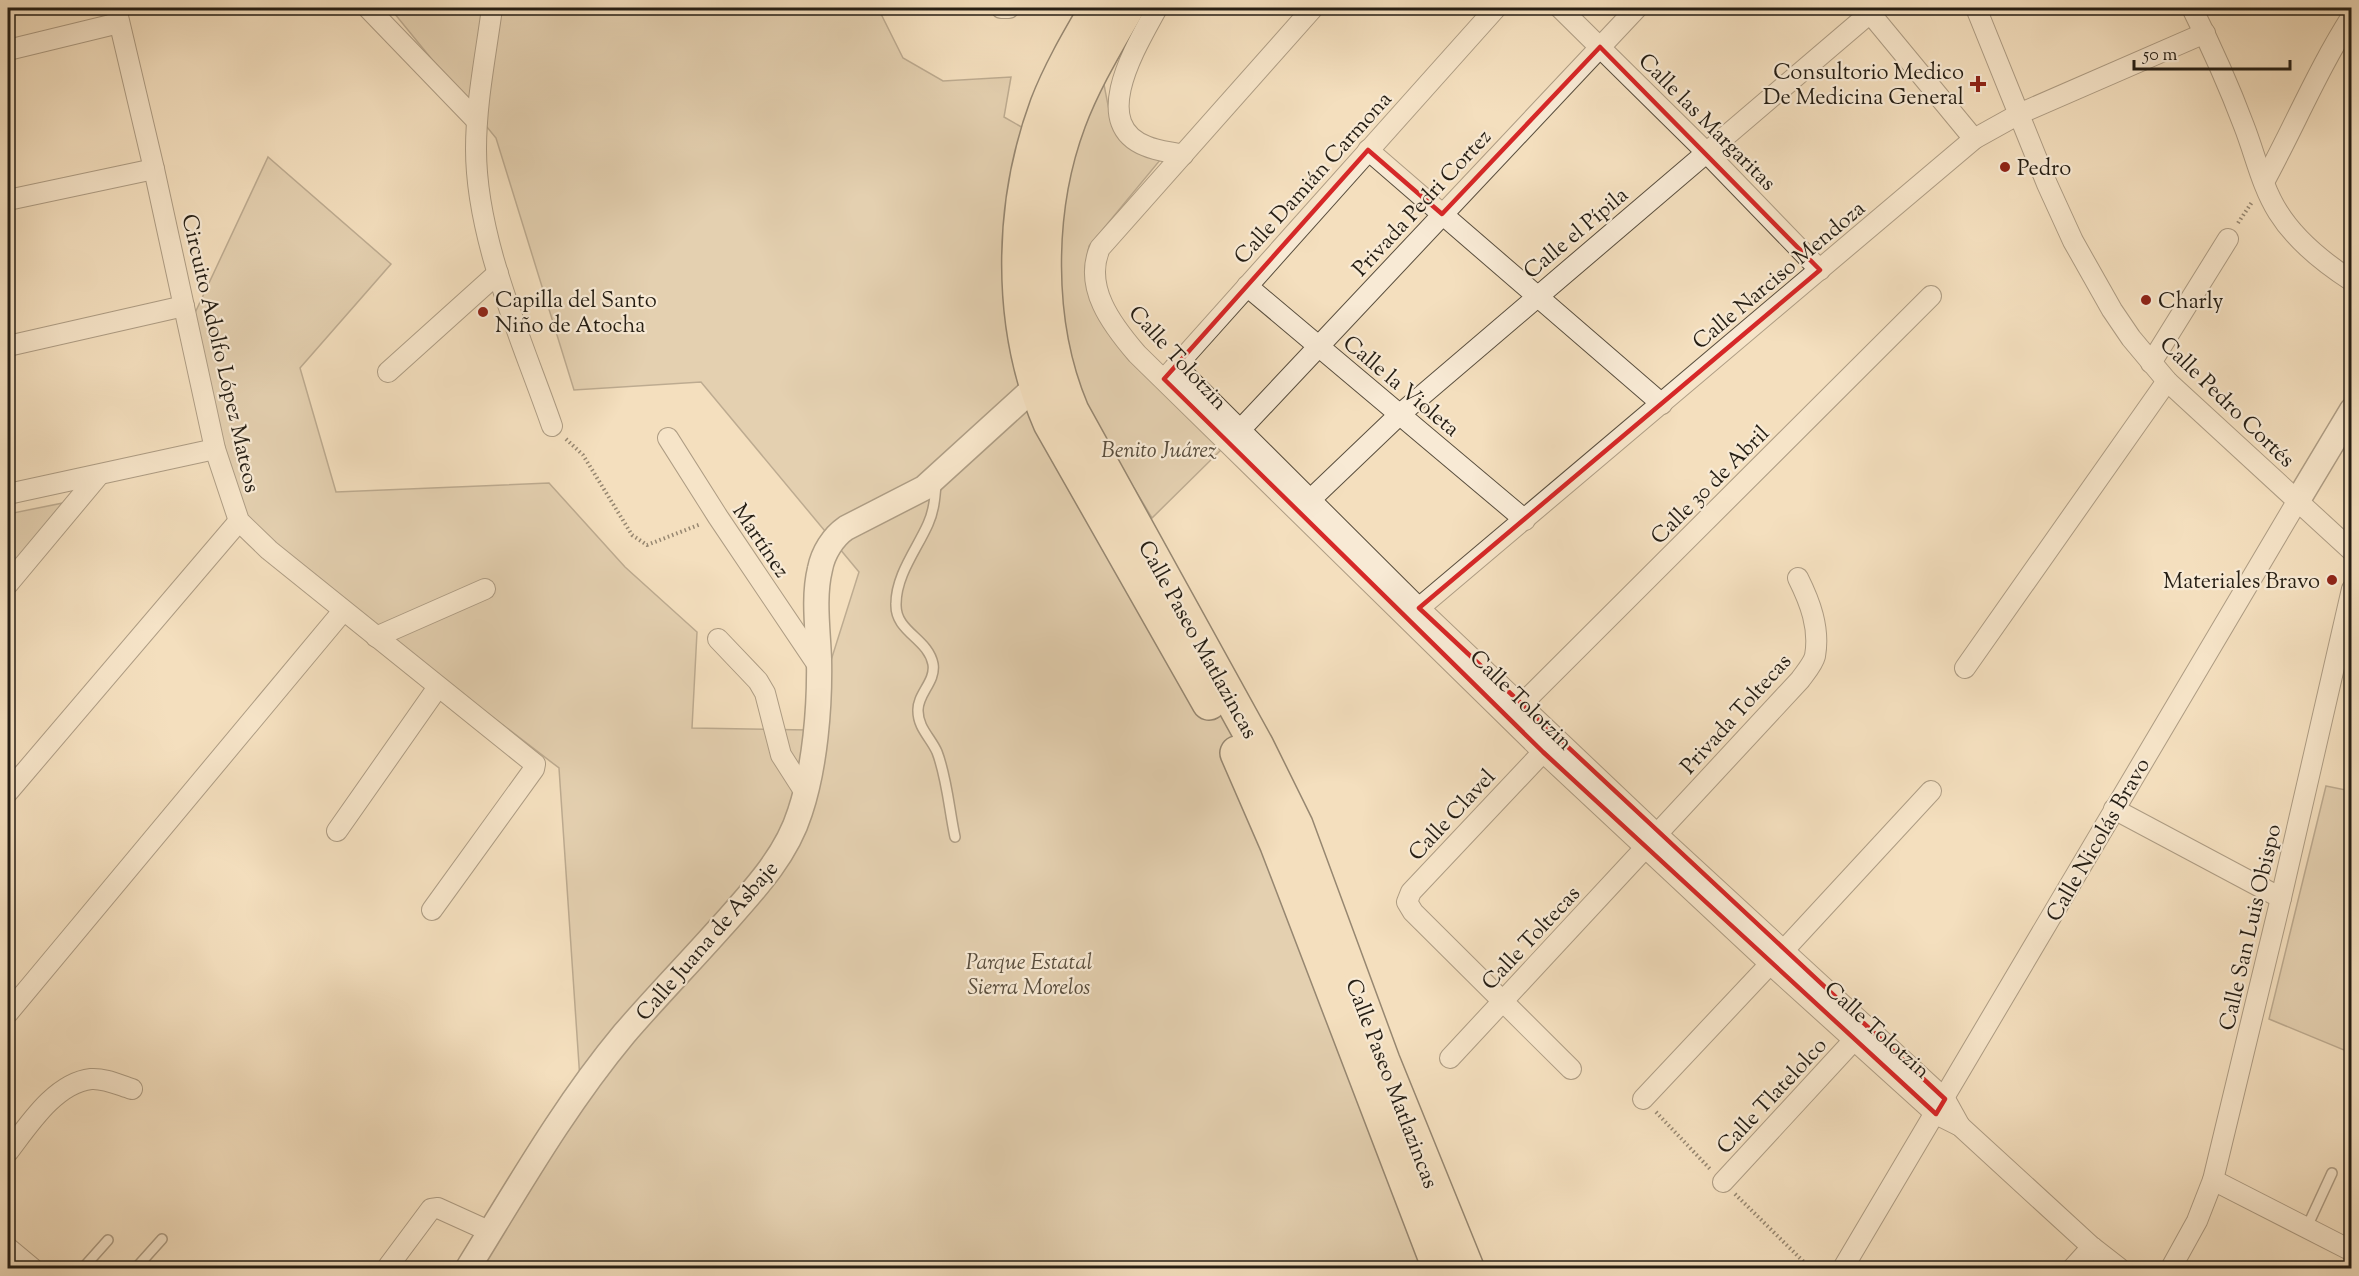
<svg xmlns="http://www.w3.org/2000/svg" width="2359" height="1276" font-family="'Sorts Mill Goudy',serif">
	<rect width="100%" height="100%" fill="#f4dfbe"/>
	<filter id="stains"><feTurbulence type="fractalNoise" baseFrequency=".00333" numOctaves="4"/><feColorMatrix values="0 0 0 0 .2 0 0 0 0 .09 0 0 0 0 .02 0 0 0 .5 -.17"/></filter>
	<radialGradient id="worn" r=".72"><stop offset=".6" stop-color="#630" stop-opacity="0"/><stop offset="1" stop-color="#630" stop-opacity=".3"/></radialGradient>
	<g fill="#d1bea1" stroke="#7b6e5a" stroke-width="1.5">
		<path d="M390 8H878L903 58 943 81 1011 77 1004 117 1025 129 1017 276 1253 754 1456 1268H472L580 1080 559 768 248 529 223 455 194 315 268 157 391 264 300 368 336 492 549 483 625 567 697 632 692 728 809 730 859 572 701 382 574 390 496 138Z"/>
		<path d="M1103 80C1107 97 1111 134 1125 144 1135 152 1148 155 1161 159L1089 246 1085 268 1089 294 1221 450 1152 518C1129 479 1103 440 1084 399 1058 343 1052 247 1064 187 1071 149 1087 115 1103 80Z"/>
		<path d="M63 503 8 571V514Z"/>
		<path d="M2326 786 2351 791V1053L2269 1019Z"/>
	</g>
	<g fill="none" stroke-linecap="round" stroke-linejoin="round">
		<defs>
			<g id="service">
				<path d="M936 484C935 497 934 511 928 524 917 549 896 575 896 604 895 632 928 638 933 664 936 682 917 694 918 711 918 728 931 738 937 752 947 778 949 809 955 837"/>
				<path d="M2307 1227 2332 1173"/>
				<path d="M83 1268 108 1240"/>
				<path d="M136 1268 162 1239"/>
			</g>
			<g id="minor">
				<path d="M116 8 154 169 215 449 239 521 269 550 535 764 534 769 432 910"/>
				<path d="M368 8 477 121"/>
				<path d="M492 8C486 54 476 102 476 149 476 240 522 340 552 426"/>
				<path d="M1001 8H1009"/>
				<path d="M1157 8C1139 42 1087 123 1146 146 1157 151 1171 152 1183 155"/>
				<path d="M1313 8 1100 248C1083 287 1112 325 1137 354L1543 752 1770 964 1936 1114 1960 1126 2092 1247 2119 1268"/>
				<path d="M1560 8 1706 152 1820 270"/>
				<path d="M1976 8 2047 184 2073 241 2112 310 2131 338 2167 381 2352 551"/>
				<path d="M2192 8C2211 46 2229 86 2244 126 2255 154 2262 187 2278 212 2296 241 2324 263 2352 281"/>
				<path d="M1870 13 1974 139"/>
				<path d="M8 50 119 23"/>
				<path d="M1368 150 1662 404"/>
				<path d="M2264 182C2294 127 2318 69 2352 16"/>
				<path d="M8 200 154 169"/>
				<path d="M1247 286 1525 520"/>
				<path d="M8 346 184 306"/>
				<path d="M2151 363 2228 239"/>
				<path d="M1176 366 1419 608 1657 834 1945 1099 1960 1126"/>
				<path d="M388 372 498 273"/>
				<path d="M1168 375 1496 8"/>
				<path d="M1240 430 1637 8"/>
				<path d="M668 438 718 517 819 667"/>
				<path d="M8 494 215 449"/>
				<path d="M1310 500 1399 415 1876 8"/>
				<path d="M8 584 99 475"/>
				<path d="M1419 608 1974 139 2019 114 2205 33"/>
				<path d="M376 637 485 589"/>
				<path d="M718 639 758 681 765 693 781 755 806 794"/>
				<path d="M1965 668 2167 381"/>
				<path d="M1521 705 1931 296"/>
				<path d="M1543 752 1411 892 1407 902 1413 912 1571 1069"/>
				<path d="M8 792 239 521"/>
				<path d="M2114 809 2281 898"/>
				<path d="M337 831 438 687"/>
				<path d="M1657 834 1800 680C1805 673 1813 664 1815 656 1820 628 1810 602 1798 578"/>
				<path d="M1784 950 1931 791"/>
				<path d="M8 1013 343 611"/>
				<path d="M1450 1058 1645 848"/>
				<path d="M1643 1099 1770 964"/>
				<path d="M8 1152C28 1126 55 1083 91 1079 105 1078 119 1085 132 1089"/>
				<path d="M2213 1180 2352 1251"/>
				<path d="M1723 1182 1854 1040"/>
				<path d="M8 1248 32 1268"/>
				<path d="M387 1268 431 1209 438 1208 491 1232"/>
				<path d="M1843 1268 2298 500"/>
				<path d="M2073 1268 2092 1247"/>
				<path d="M2171 1268 2197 1221 2213 1180 2281 898 2352 589"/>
			</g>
			<g id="tertiary">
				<path d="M2298 500 2352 410"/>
				<path d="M468 1268C517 1189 564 1106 624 1034 655 998 689 963 721 927 752 892 786 857 800 812 815 767 820 707 819 659 818 631 813 597 820 569 823 553 833 537 846 528L924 488 1036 386"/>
			</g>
			<g id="trunk">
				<path d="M1097 8C1079 39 1060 71 1047 105 1010 205 1008 325 1050 423L1209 703"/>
				<path d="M1127 8C1106 45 1084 81 1069 121 1036 209 1035 324 1072 411L1257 746 1296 825 1383 1061 1467 1268"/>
				<path d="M1237 753 1277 845 1439 1268"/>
			</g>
		</defs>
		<use href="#service" stroke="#594e3e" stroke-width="12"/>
		<use href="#minor" stroke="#594e3e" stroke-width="22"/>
		<use href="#tertiary" stroke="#594e3e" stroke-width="27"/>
		<use href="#trunk" stroke="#251e14" stroke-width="36"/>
		<g stroke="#251e14" stroke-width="4" stroke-dasharray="1.5 3" stroke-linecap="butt">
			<path d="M2238 223 2252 202"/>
			<path d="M566 439 583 455 632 535 647 545 701 524"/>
			<path d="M1656 1112 1711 1170"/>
			<path d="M1735 1194 1810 1268"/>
		</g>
		<use href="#service" stroke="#f8ead5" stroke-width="9"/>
		<use href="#minor" stroke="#f8ead5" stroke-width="20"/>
		<use href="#tertiary" stroke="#f8ead5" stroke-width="24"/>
		<use href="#trunk" stroke="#f4dfbe" stroke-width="33"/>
	</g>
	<path d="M0 0H2359V1276H0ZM1600 47 1820 270 1419 608 1945 1099 1936 1114 1543 752 1164 379 1368 150 1442 214Z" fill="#f4dfbe" fill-opacity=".55" fill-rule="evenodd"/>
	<path fill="none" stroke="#d62828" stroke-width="4.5" stroke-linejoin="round" d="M1600 47 1820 270 1419 608 1945 1099 1936 1114 1543 752 1164 379 1368 150 1442 214Z"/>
	<g fill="#8f2418" stroke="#f8ead5" stroke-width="2">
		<path d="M1975 75h6v6h6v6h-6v6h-6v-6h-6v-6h6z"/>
		<circle cx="2005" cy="167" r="6"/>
		<circle cx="2146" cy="300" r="6"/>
		<circle cx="483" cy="312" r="6"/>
		<circle cx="2332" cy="580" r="6"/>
	</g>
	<g text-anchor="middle" stroke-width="4.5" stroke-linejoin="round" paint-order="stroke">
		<g font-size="22" fill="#251e14" stroke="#f8ead5" text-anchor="start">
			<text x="1964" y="79" text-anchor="end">Consultorio Medico<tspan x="1964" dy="25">De Medicina General</tspan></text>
			<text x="2017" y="175">Pedro</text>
			<text x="495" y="307">Capilla del Santo<tspan x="495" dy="25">Niño de Atocha</tspan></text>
			<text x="2158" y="308">Charly</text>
			<text x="2320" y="588" text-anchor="end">Materiales Bravo</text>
		</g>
		<g font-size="22" fill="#251e14" stroke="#f8ead5">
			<text transform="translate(1708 121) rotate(45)" y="8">Calle las Margaritas</text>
			<text transform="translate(1312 177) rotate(-48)" y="8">Calle Damián Carmona</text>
			<text transform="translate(1421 202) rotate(-47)" y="8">Privada Pedri Cortez</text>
			<text transform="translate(1575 232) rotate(-40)" y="8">Calle el Pípila</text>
			<text transform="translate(1778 274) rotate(-40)" y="8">Calle Narciso Mendoza</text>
			<text transform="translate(222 353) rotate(77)" y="8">Circuito Adolfo López Mateos</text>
			<text transform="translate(1179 357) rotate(47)" y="8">Calle Tolotzin</text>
			<text transform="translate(1402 385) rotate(40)" y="8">Calle la Violeta</text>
			<text transform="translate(2228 401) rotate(44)" y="8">Calle Pedro Cortés</text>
			<text transform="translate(1709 484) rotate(-45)" y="8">Calle 30 de Abril</text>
			<text transform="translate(762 540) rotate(56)" y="8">Martínez</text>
			<text transform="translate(1199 639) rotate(61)" y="8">Calle Paseo Matlazincas</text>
			<text transform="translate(1522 699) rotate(44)" y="8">Calle Tolotzin</text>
			<text transform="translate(1735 713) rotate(-48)" y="8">Privada Toltecas</text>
			<text transform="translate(1451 814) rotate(-47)" y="8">Calle Clavel</text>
			<text transform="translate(2097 839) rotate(-60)" y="8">Calle Nicolás Bravo</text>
			<text transform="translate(2249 927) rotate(-77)" y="8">Calle San Luis Obispo</text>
			<text transform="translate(1530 937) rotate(-47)" y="8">Calle Toltecas</text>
			<text transform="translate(706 940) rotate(-49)" y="8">Calle Juana de Asbaje</text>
			<text transform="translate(1878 1029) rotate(42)" y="8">Calle Tolotzin</text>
			<text transform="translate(1393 1083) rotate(69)" y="8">Calle Paseo Matlazincas</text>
			<text transform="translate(1771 1095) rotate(-47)" y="8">Calle Tlatelolco</text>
		</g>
		<g font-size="22" font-style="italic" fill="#594e3e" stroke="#f8ead5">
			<text x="1159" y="457">Benito Juárez</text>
			<text x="1029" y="969">Parque Estatal<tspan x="1029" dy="25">Sierra Morelos</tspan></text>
		</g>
	</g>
	<rect width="2359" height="1276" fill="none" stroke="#f4dfbe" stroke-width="30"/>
	<rect x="9" y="9" width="2341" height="1258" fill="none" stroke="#251e14" stroke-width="3"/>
	<rect x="15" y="15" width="2329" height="1246" fill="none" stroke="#251e14" stroke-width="1.5"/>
	<path d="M2134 60v9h156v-9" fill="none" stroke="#251e14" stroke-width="3"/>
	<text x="2143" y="60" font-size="18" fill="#251e14" stroke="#f8ead5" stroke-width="4.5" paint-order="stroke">50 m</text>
	<rect width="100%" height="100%" filter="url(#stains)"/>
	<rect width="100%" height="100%" fill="url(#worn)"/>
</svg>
